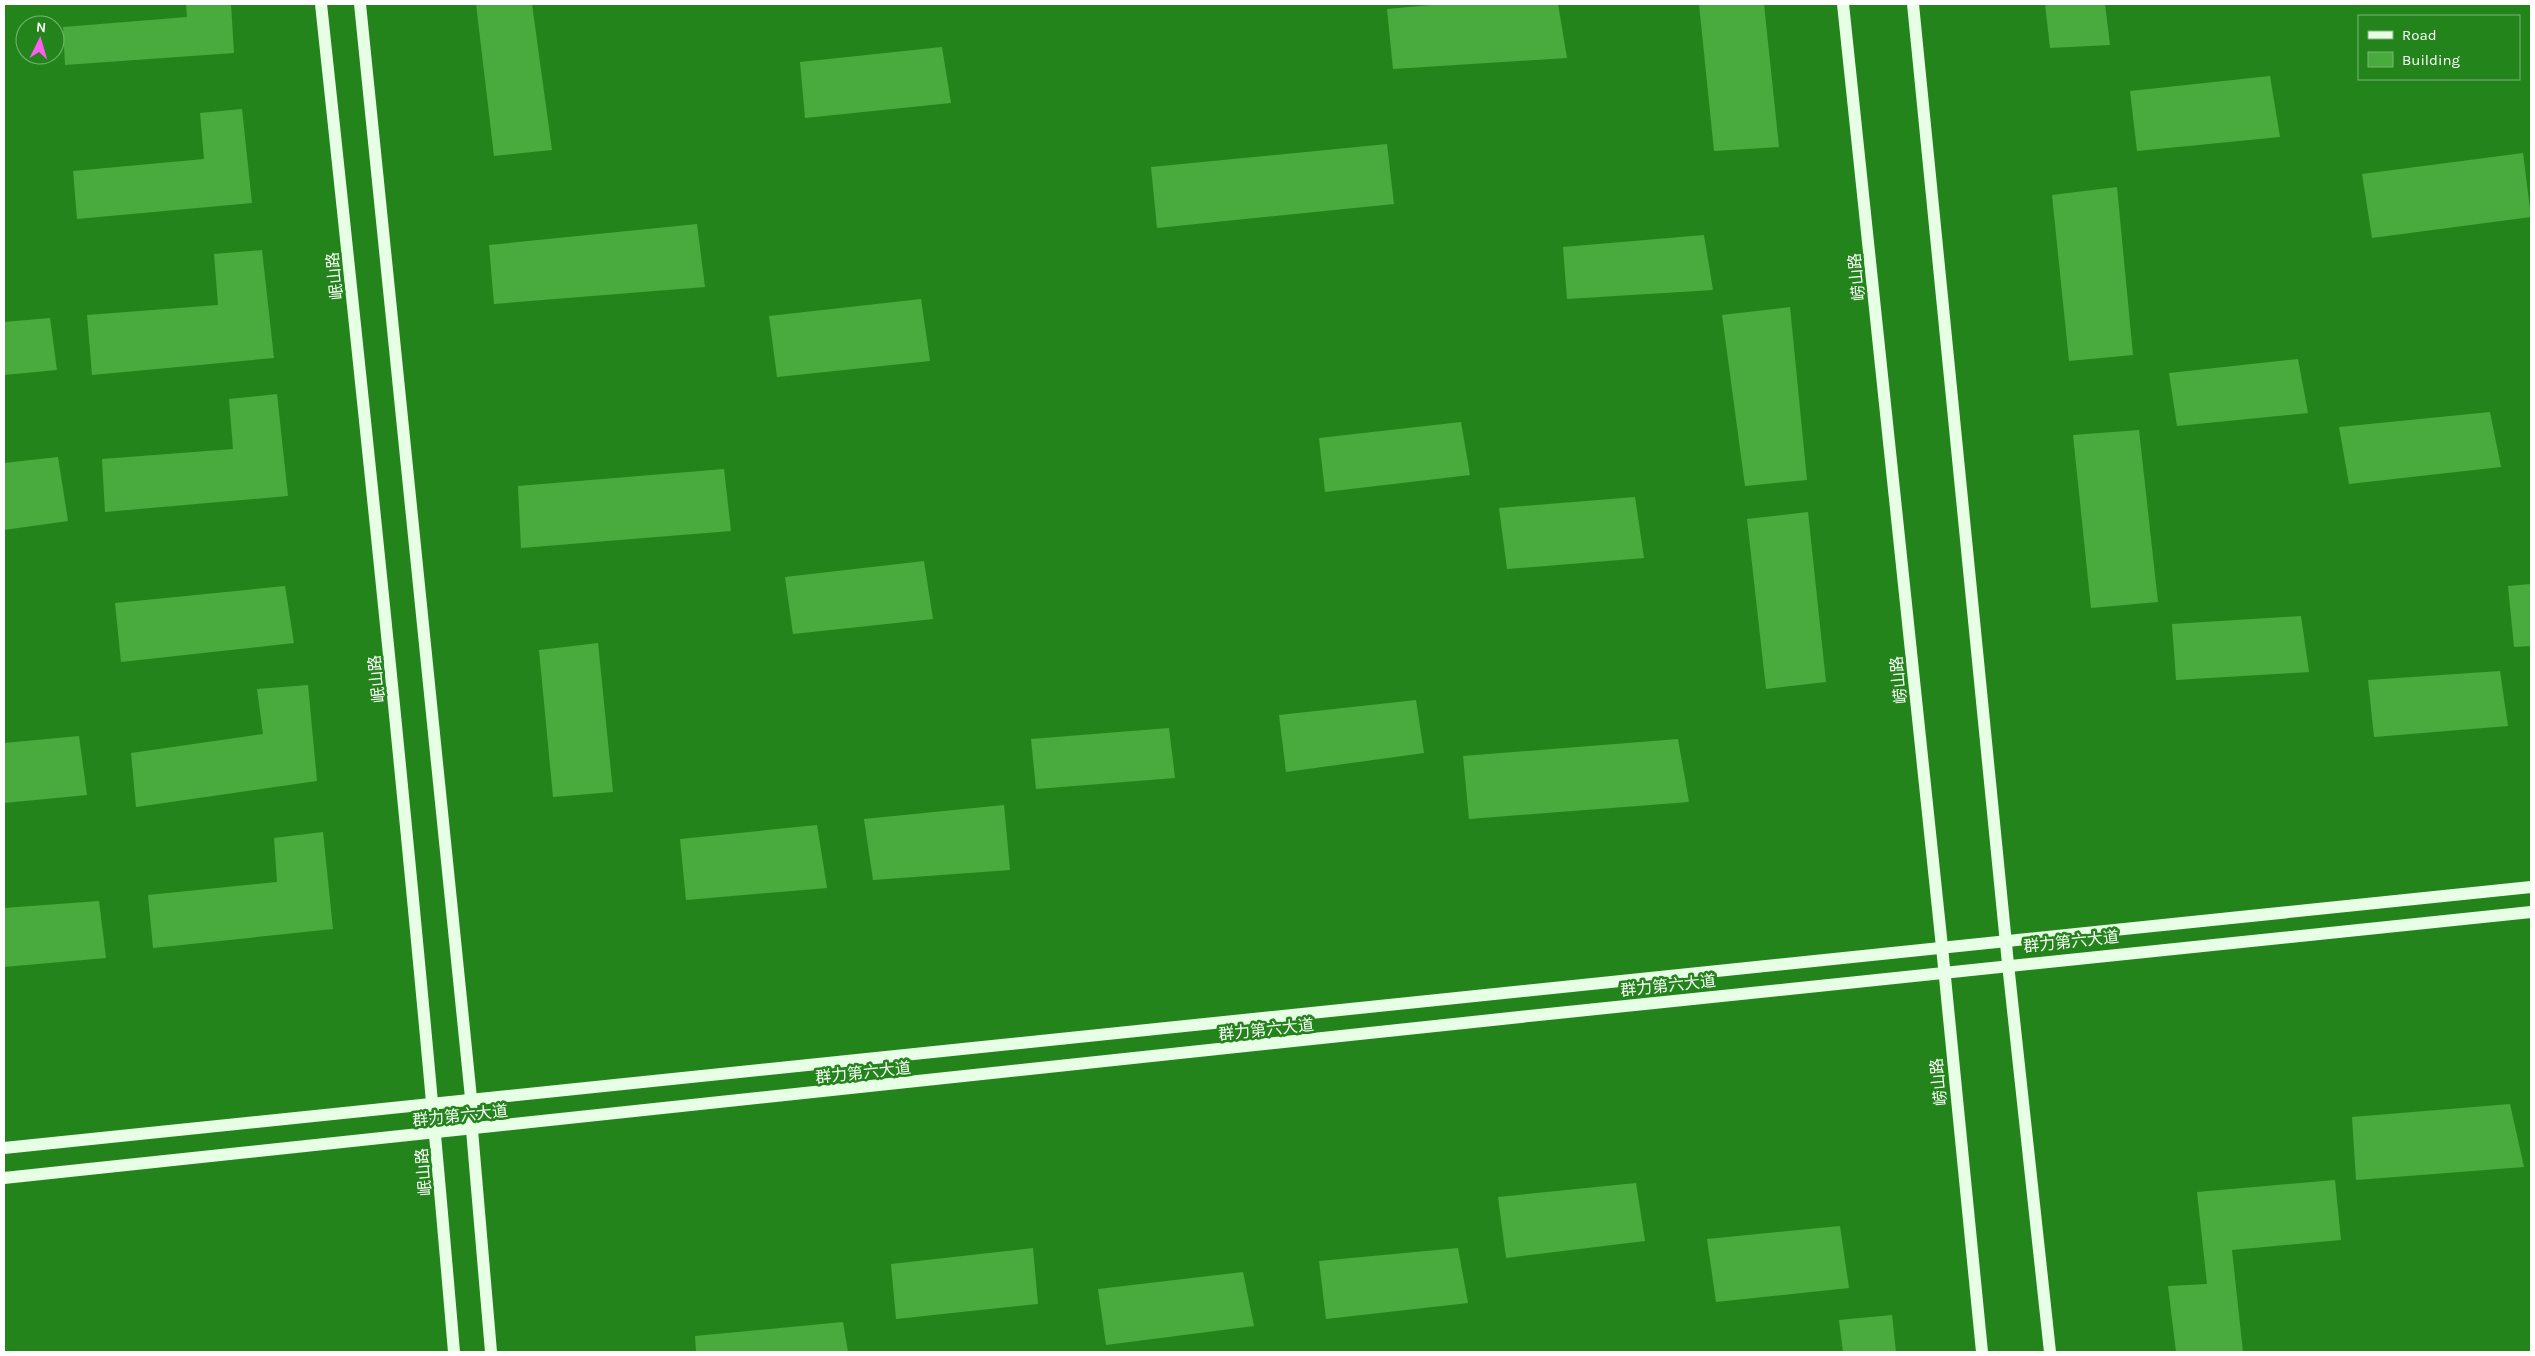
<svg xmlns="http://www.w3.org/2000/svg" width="2535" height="1356" font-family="Karla,'Noto Sans SC',sans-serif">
	<rect width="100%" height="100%" fill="#23841b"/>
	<g fill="#49ab3e">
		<path d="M186 4H231L234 53 65 65 63 27 187 17Z"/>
		<path d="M476 4H532L552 150 494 156Z"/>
		<path d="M1442 4H1558L1567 58 1393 69 1387 9Z"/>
		<path d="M1699 4H1764L1779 147 1714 151Z"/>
		<path d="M2045 4H2105L2110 45 2050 48Z"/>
		<path d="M942 47 951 103 805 118 800 62Z"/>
		<path d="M2270 76 2280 137 2137 151 2130 91Z"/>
		<path d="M242 109 252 203 77 219 73 171 204 159 200 113Z"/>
		<path d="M1387 144 1394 204 1157 228 1151 167Z"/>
		<path d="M2523 153 2531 217 2372 238 2362 174Z"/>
		<path d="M2117 187 2133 355 2069 361 2052 195Z"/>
		<path d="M697 224 705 287 494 304 489 245Z"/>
		<path d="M1704 235 1713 290 1567 299 1563 247Z"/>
		<path d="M262 250 274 358 92 375 87 315 218 305 214 254Z"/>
		<path d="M921 299 930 361 777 377 769 316Z"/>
		<path d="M1790 307 1807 480 1745 486 1722 315Z"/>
		<path d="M50 318 57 370 4 375V322Z"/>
		<path d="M2298 359 2308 413 2177 426 2169 373Z"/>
		<path d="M277 394 288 496 105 512 102 459 233 449 229 399Z"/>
		<path d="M2490 412 2501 467 2349 484 2339 427Z"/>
		<path d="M1461 422 1470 475 1325 492 1319 438Z"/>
		<path d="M2139 430 2158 602 2091 608 2073 435Z"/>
		<path d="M58 457 68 521 4 530V463Z"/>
		<path d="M724 469 731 531 521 548 518 486Z"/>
		<path d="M1635 497 1644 558 1507 569 1499 508Z"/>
		<path d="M1808 512 1826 682 1766 689 1747 519Z"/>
		<path d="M924 561 933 619 793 634 785 577Z"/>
		<path d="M2531 584V646L2514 647 2508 586Z"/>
		<path d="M285 586 294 643 121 662 115 603Z"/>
		<path d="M2301 616 2309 672 2176 680 2172 624Z"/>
		<path d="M598 643 613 792 553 797 539 650Z"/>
		<path d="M2500 671 2508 726 2374 737 2368 680Z"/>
		<path d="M308 685 317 781 136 807 131 753 263 734 257 689Z"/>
		<path d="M1416 700 1424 753 1286 772 1279 715Z"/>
		<path d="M1169 728 1175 778 1036 789 1031 739Z"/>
		<path d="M79 736 87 795 4 803V743Z"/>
		<path d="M1678 739 1689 802 1469 819 1463 756Z"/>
		<path d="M1004 805 1010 870 873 880 864 819Z"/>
		<path d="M817 825 827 888 686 900 680 839Z"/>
		<path d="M323 832 333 929 153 948 148 895 277 882 274 838Z"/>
		<path d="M99 901 106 958 4 967V908Z"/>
		<path d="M2510 1104 2524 1167 2356 1180 2352 1117Z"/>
		<path d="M2335 1180 2341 1240 2232 1250 2243 1352H2176L2168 1286 2207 1284 2197 1192Z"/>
		<path d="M1636 1183 1645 1241 1506 1258 1498 1197Z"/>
		<path d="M1840 1226 1849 1288 1716 1302 1707 1239Z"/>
		<path d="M1033 1248 1038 1304 896 1319 891 1264Z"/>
		<path d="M1458 1248 1468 1303 1326 1319 1319 1261Z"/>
		<path d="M1243 1272 1254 1326 1106 1345 1098 1289Z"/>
		<path d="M1892 1315 1896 1352H1843L1839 1320Z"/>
		<path d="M843 1322 848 1352H696L695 1336Z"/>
	</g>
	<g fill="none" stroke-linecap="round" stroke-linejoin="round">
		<g stroke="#e6ffe5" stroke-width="12">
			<path d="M321 4C369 453 416 902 454 1352"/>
			<path d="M360 4 471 1098 472 1130 491 1352"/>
			<path d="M1843 4 1942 947 1982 1352"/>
			<path d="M1913 4 2008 964 2050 1352"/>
			<path d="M4 1148 2531 887"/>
			<path d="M4 1178C847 1093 1688 995 2531 912"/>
		</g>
	</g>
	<g text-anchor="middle" stroke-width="5" stroke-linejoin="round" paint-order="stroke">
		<g font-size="16" fill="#fff" stroke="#23841b">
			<text transform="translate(334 276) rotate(-96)" y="6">岷山路</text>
			<text transform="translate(1856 277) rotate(-96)" y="6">崂山路</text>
			<text transform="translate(376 679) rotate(-96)" y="6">岷山路</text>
			<text transform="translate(1898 680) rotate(-96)" y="6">崂山路</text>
			<text transform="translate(2071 941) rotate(-6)" y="6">群力第六大道</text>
			<text transform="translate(1668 985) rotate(-6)" y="6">群力第六大道</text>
			<text transform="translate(1266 1029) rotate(-6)" y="6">群力第六大道</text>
			<text transform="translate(863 1072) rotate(-6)" y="6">群力第六大道</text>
			<text transform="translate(1938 1082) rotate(-96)" y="6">崂山路</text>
			<text transform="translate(460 1115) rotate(-6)" y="6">群力第六大道</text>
			<text transform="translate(423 1172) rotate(-95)" y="6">岷山路</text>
		</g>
	</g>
	<rect width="2535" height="1356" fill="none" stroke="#ffffff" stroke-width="10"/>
	<rect x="2358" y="15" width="162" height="65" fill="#23841b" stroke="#7bb576"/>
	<rect x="2368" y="31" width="25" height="8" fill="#e6ffe5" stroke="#7bb576"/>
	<text x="2402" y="40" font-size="15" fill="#ffffff">Road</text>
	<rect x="2368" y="52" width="25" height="15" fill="#49ab3e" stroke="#7bb576"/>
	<text x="2402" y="65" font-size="15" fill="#ffffff">Building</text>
	<g transform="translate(40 40) rotate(5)"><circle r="24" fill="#23841b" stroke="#7bb576"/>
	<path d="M0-4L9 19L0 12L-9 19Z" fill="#fd5df3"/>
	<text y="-8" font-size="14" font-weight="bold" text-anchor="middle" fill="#ffffff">N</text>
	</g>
</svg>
